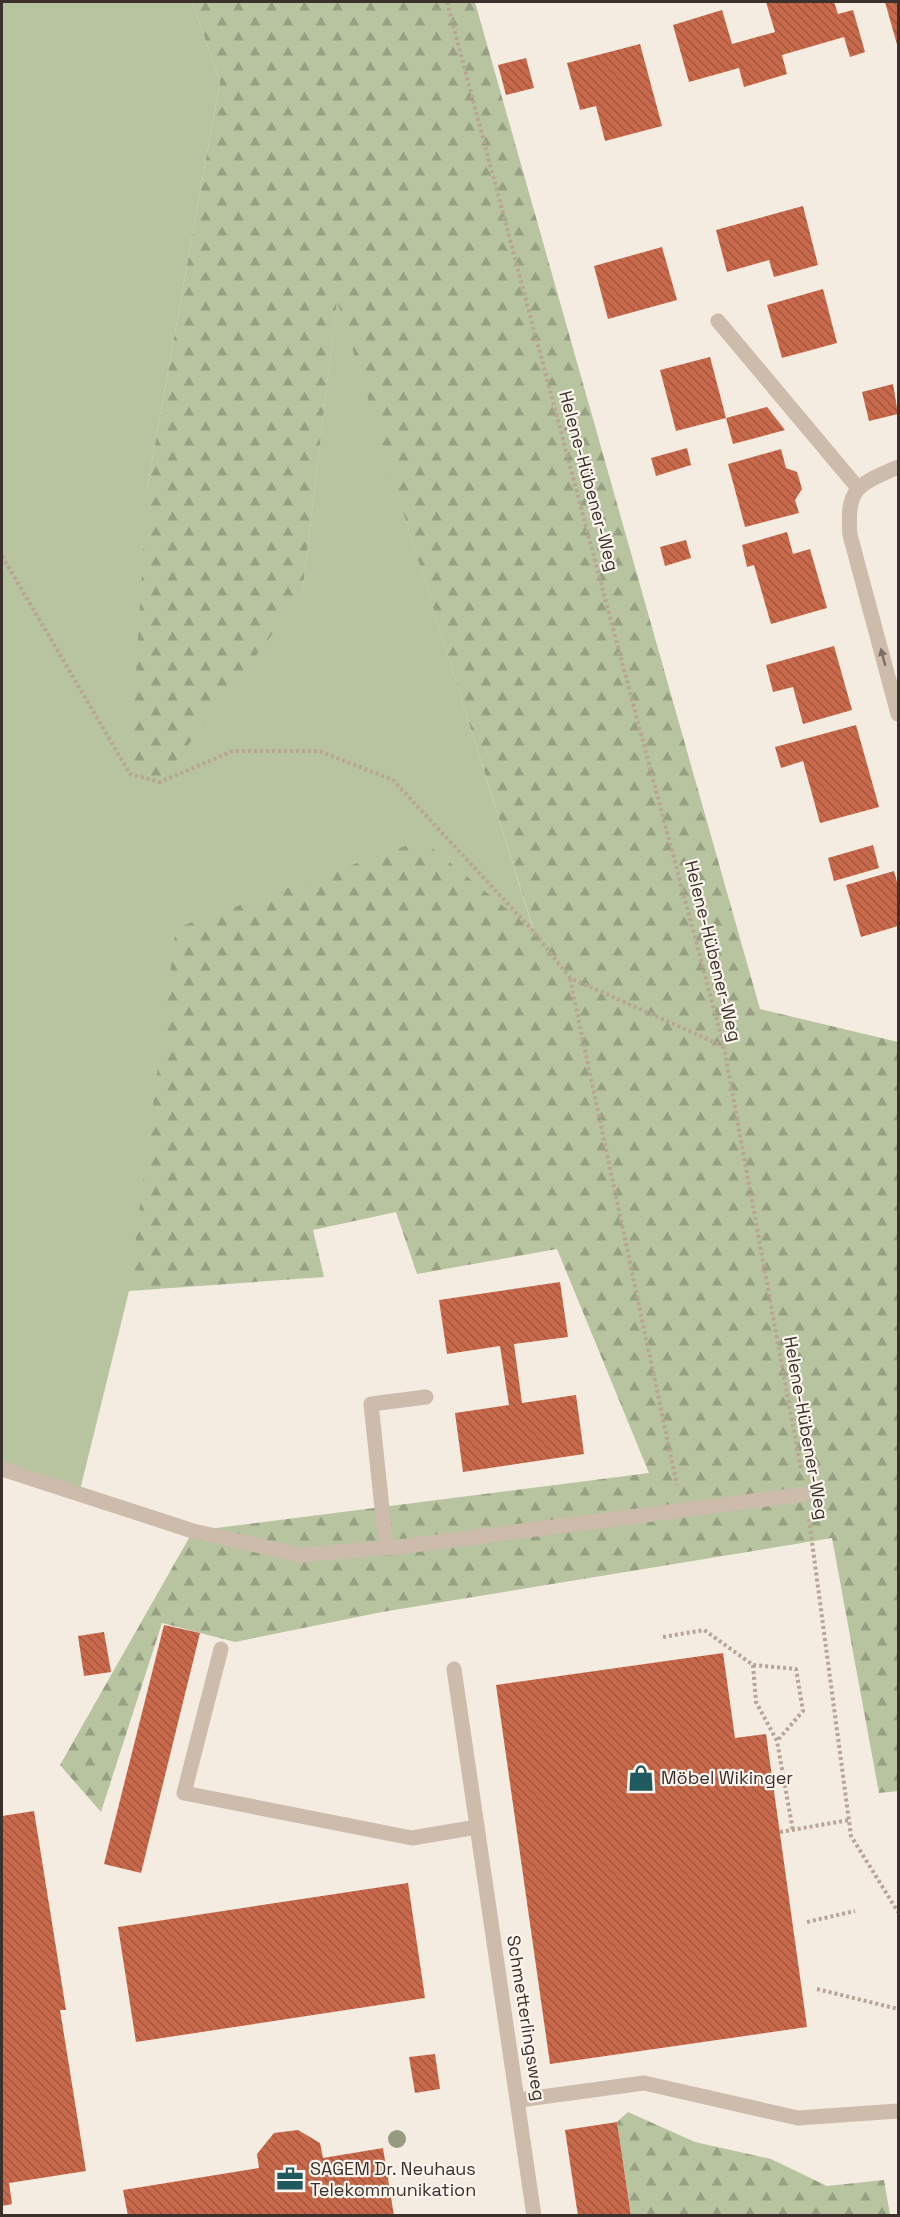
<svg xmlns="http://www.w3.org/2000/svg" width="900" height="2217" font-family="'Space Grotesk',sans-serif">
	<defs>
		<pattern id="forest-firs" width="22" height="20" patternUnits="userSpaceOnUse" patternTransform="scale(1.5)"><rect width="22" height="20" fill="#b8c4a0"/><path d="M5 1l3.5 6h-7zM16 11l3.5 6h-7z" fill="#97a083"/></pattern>
		<pattern id="building-back-hatch" width="6" height="6" patternUnits="userSpaceOnUse" patternTransform="scale(1.5)"><rect width="6" height="6" fill="#c8694b"/><path d="M-1 5l2 2M0 0l6 6M5-1l2 2" fill="none" stroke="#a4573f"/></pattern>
	</defs>
	<rect width="100%" height="100%" fill="#f4ebe1"/>
	<path fill="#b8c4a0" d="M2 2H192L220 81 147 489 302 595 337 298 534 932 129 1291 79 1494 2 1469Z"/>
	<g fill="url(#forest-firs)">
		<path d="M192 2H475L760 1009 898 1042V1791L879 1793 832 1538 382 1612 235 1642 162 1623 101 1812 60 1765 193 1531 649 1473 557 1249 417 1274 396 1212 313 1230 324 1277 129 1291 176 928 422 840 534 931 337 300 302 595 160 782 130 774 147 489 220 81Z"/>
		<path d="M628 2112 695 2142 771 2159 827 2186 884 2180 890 2215H631L617 2122Z"/>
	</g>
	<g fill="url(#building-back-hatch)">
		<path d="M766 2H834L838 14 853 10 865 52 850 57 844 37 782 55 787 74 744 87 739 68 689 82 673 25 722 10 732 44 775 32Z"/>
		<path d="M885 2H898V48Z"/>
		<path d="M640 44 662 126 605 141 596 106 580 110 567 63Z"/>
		<path d="M526 58 534 88 506 95 498 65Z"/>
		<path d="M803 206 818 265 774 277 769 260 727 272 716 230Z"/>
		<path d="M662 247 677 300 608 319 594 266Z"/>
		<path d="M823 289 837 343 782 358 767 305Z"/>
		<path d="M710 357 726 418 676 431 660 370Z"/>
		<path d="M893 384 898 414 869 421 862 392Z"/>
		<path d="M767 407 785 430 733 444 726 418Z"/>
		<path d="M687 448 691 465 656 476 651 458Z"/>
		<path d="M781 449 786 468 797 472 802 489 795 500 799 513 745 527 728 464Z"/>
		<path d="M787 532 793 554 810 549 827 608 771 624 754 565 747 567 742 545Z"/>
		<path d="M686 540 691 558 665 566 660 547Z"/>
		<path d="M834 646 852 710 803 724 793 687 773 692 766 665Z"/>
		<path d="M856 725 879 807 820 823 803 761 781 768 775 747Z"/>
		<path d="M873 845 879 868 834 881 828 858Z"/>
		<path d="M894 871 898 886V926L861 937 846 885Z"/>
		<path d="M560 1282 568 1337 514 1344 522 1403 576 1395 584 1454 463 1472 455 1413 509 1405 500 1346 447 1354 439 1300Z"/>
		<path d="M164 1625 200 1633 141 1873 104 1864Z"/>
		<path d="M104 1632 111 1672 84 1676 78 1636Z"/>
		<path d="M723 1653 735 1738 766 1734 807 2027 550 2064 496 1685Z"/>
		<path d="M34 1811 66 2010H60L86 2171 9 2183 12 2204 2 2206V1816Z"/>
		<path d="M408 1883 425 1998 136 2042 118 1927Z"/>
		<path d="M435 2054 440 2089 415 2093 409 2057Z"/>
		<path d="M617 2122 631 2216H578L565 2130Z"/>
		<path d="M298 2130 320 2143 323 2158 383 2148 394 2216H128L123 2190 259 2168 257 2154 274 2133Z"/>
	</g>
	<g fill="none" stroke-linecap="round" stroke-linejoin="round">
		<g stroke="#b9a596" stroke-width="4" stroke-dasharray="3 3" stroke-linecap="butt">
			<path d="M447 2 724 1047 801 1470"/>
			<path d="M2 556 130 774 160 782 233 751H319L393 780 534 932 570 978 723 1046"/>
			<path d="M570 979 677 1485"/>
			<path d="M809 1519 851 1836 898 1912"/>
			<path d="M663 1637 704 1630 753 1665 796 1669 803 1711 777 1741"/>
			<path d="M753 1665 756 1702 777 1741 793 1831"/>
			<path d="M780 1832 849 1820"/>
			<path d="M807 1922 855 1911"/>
			<path d="M817 1989 898 2009"/>
		</g>
		<g stroke="#cdbbac" stroke-width="15">
			<path d="M718 321 858 488"/>
			<path d="M898 467C858 485 846 487 850 535L898 714"/>
			<path d="M2 1469 193 1531 300 1555 406 1546 806 1494"/>
			<path d="M386 1546 371 1404 426 1397"/>
			<path d="M221 1649 184 1793 412 1838 477 1827"/>
			<path d="M454 1669 534 2216"/>
			<path d="M519 2100 644 2083 798 2118 898 2111"/>
		</g>
	</g>
	<circle fill="#969b7f" cx="397" cy="2139" r="9"/>
	<defs><path id="oneway-solid" d="M-6-.8H1V-3.2L6.5 0L1 3.2V.8H-6Z" transform="scale(1.5)"/></defs>
	<use fill="#7d6f65" href="#oneway-solid" transform="translate(883 657) rotate(-105)"/>
	<defs>
		<symbol id="shop-bare" viewBox="-9 -9 18 18"><path d="M-5-2.5h2.3a2.7 3.5 0 0 1 5.4 0H5L5.5 6h-11ZM-1.5-2.5h3a1.5 2.3 0 0 0-3 0Z" fill="#1f5a5e" stroke="#fbf5ee" stroke-width="2.5" paint-order="stroke"/></symbol>
		<symbol id="office-bare" viewBox="-9 -9 18 18"><path d="M-6-3h4V-5.5h4V-3h4V5H-6ZM-1-4.5V-3h2v-1.5ZM-6 0V1H6V0Z" fill="#1f5a5e" stroke="#fbf5ee" stroke-width="2.5" paint-order="stroke"/></symbol>
	</defs>
	<g fill-rule="evenodd">
		<use href="#shop-bare" x="622" y="1759" width="38" height="38"/>
		<use href="#office-bare" x="271" y="2160" width="38" height="38"/>
	</g>
	<g text-anchor="middle" stroke-width="4.5" stroke-linejoin="round" paint-order="stroke">
		<g font-size="18" fill="#3b302b" stroke="#fbf5ee">
			<text transform="translate(589 481) rotate(75)" y="6">Helene-Hübener-Weg</text>
			<text transform="translate(713 951) rotate(76)" y="6">Helene-Hübener-Weg</text>
			<text transform="translate(806 1428) rotate(80)" y="6">Helene-Hübener-Weg</text>
			<text transform="translate(526 2018) rotate(81)" y="6">Schmetterlingsweg</text>
		</g>
		<g font-size="18" fill="#3b302b" stroke="#fbf5ee" text-anchor="start">
			<text x="661" y="1784">Möbel Wikinger</text>
			<text x="310" y="2175">SAGEM Dr. Neuhaus<tspan x="310" dy="21">Telekommunikation</tspan></text>
		</g>
	</g>
	<rect width="900" height="2217" fill="none" stroke="#3b302b" stroke-width="6"/>
</svg>
